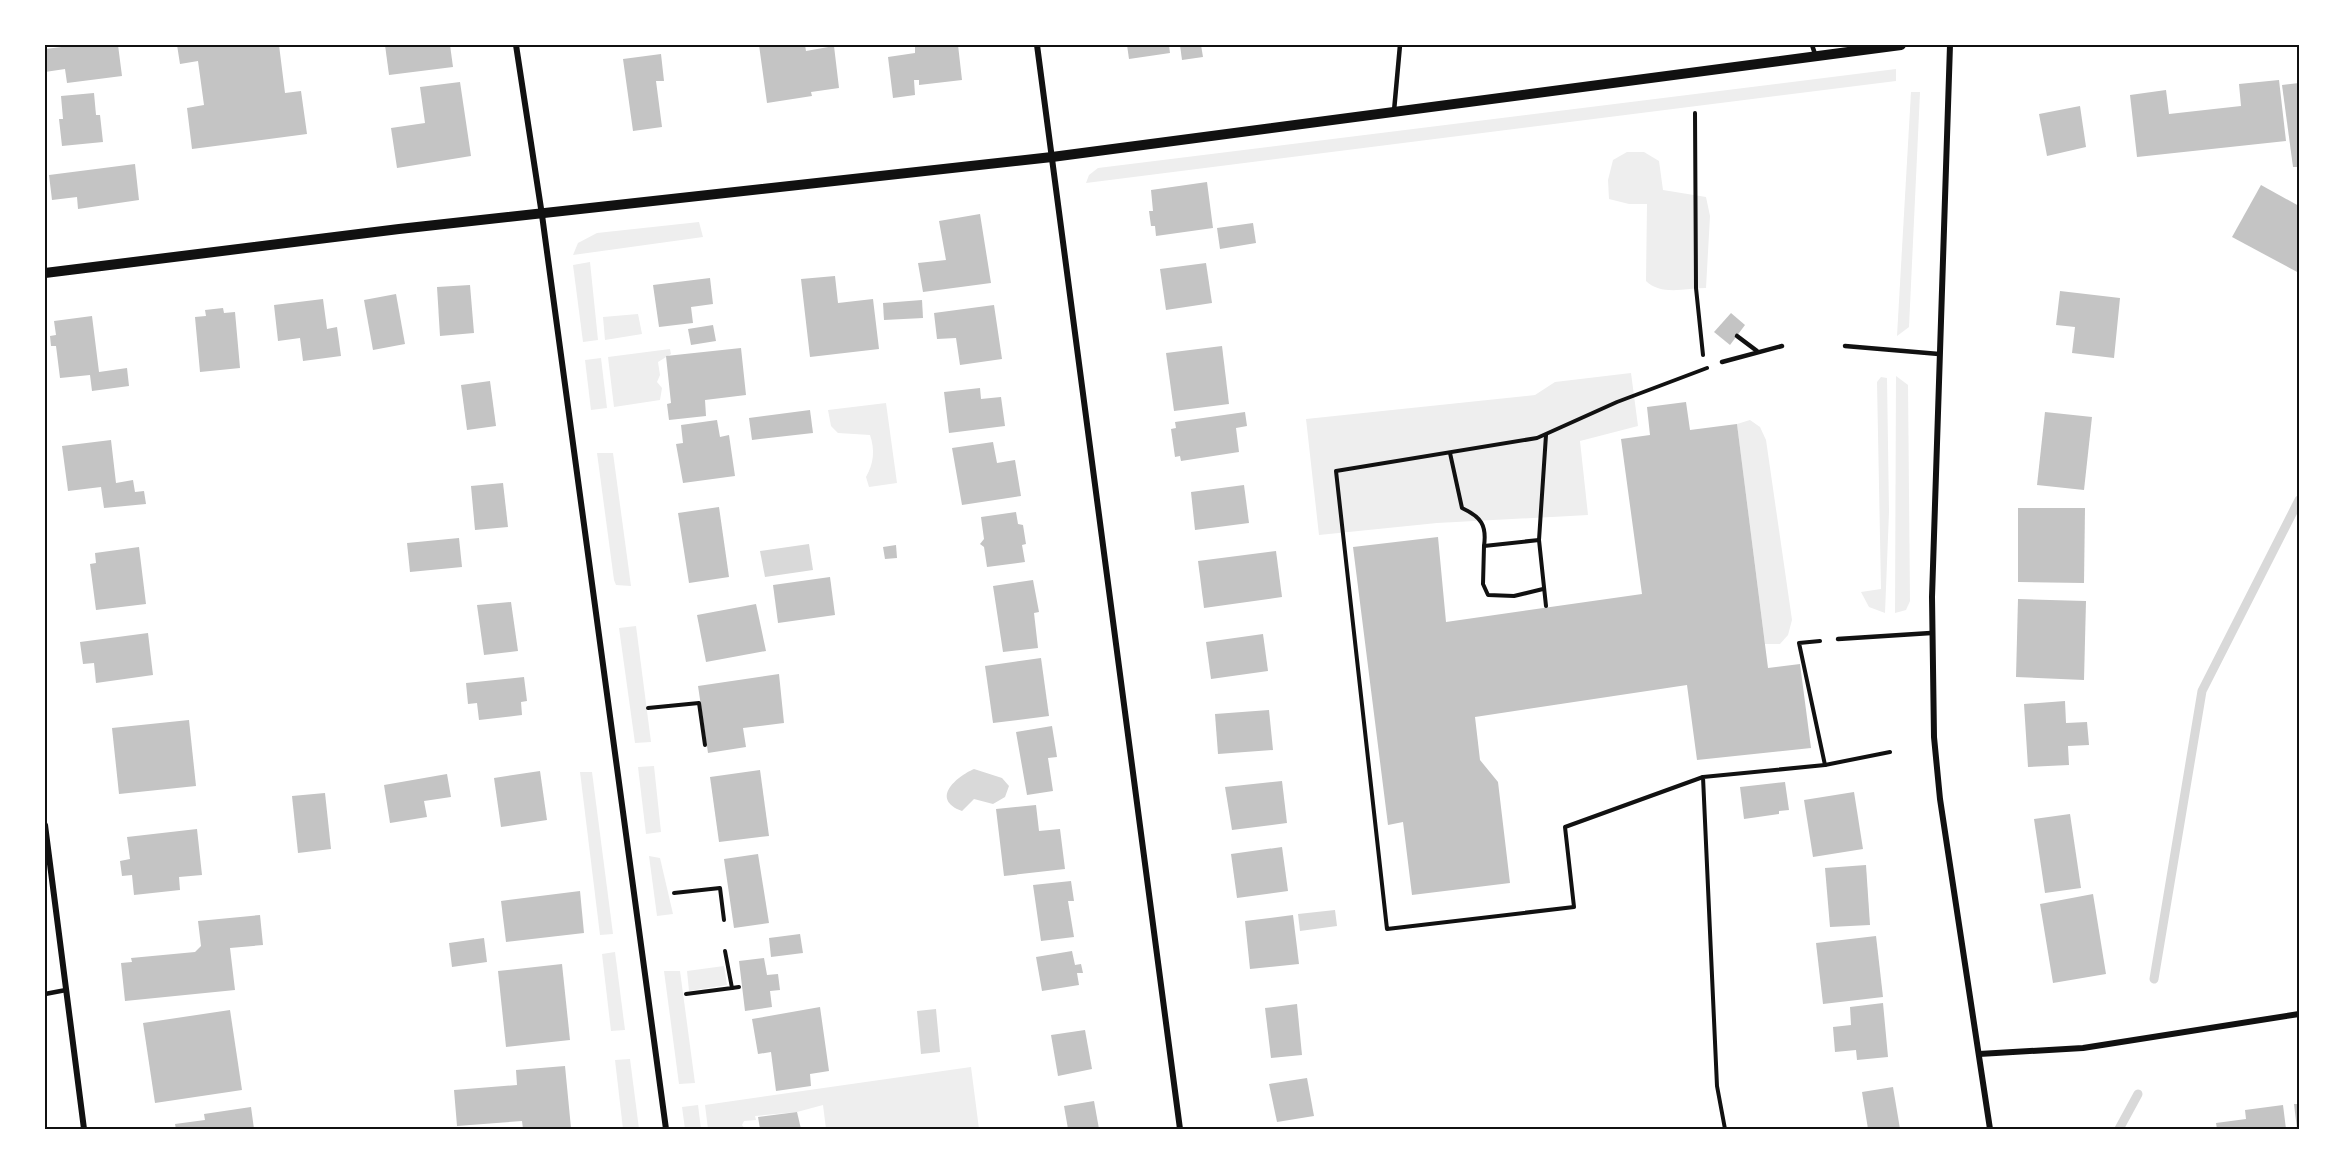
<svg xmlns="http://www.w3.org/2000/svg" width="2344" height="1174" font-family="'DejaVu Sans',sans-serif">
	<rect width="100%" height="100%" fill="#fff"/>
	<g fill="#eee">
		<path d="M1896 69V81L1086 183 1089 175 1098 168Z"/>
		<path d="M1911 92H1920L1909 327 1897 336Z"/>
		<path d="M1627 152H1644L1659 161 1663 190 1706 197 1710 216 1706 288C1686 288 1661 296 1646 281L1647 204H1629L1609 199 1608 180 1613 160Z"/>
		<path d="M699 222 703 237 573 255 578 243 597 233Z"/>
		<path d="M590 262 598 340 583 342 573 265Z"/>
		<path d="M638 314 642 334 605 340 603 317Z"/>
		<path d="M670 349 671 354 658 362 660 375 657 382 662 388 660 400 614 407 608 357Z"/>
		<path d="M601 358 607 408 591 410 585 360Z"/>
		<path d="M1631 373 1638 426 1580 441 1588 515 1437 523 1319 535 1306 419 1535 395 1555 382Z"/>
		<path d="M1896 376 1908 385 1910 601 1906 610 1895 613Z"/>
		<path d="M1881 377 1887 378 1889 512 1885 613 1869 607 1861 592 1881 589 1877 382Z"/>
		<path d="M886 403 897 483 869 487 866 477C874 463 875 450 870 435L838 433 831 426 828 410Z"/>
		<path d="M1750 420 1760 427 1766 440 1792 620 1788 635 1780 644H1765L1737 424Z"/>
		<path d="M597 453H613L631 586 616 585 614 580Z"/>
		<path d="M636 626 651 742 635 743 619 628Z"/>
		<path d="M654 766 661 832 646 834 638 767Z"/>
		<path d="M580 772H592L613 934 600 935Z"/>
		<path d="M649 856 660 858 673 914 657 916Z"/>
		<path d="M615 952 625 1030 611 1031 602 954Z"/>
		<path d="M724 966 727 985 689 991 687 971Z"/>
		<path d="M664 971H680L695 1083 679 1084Z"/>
		<path d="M630 1059 639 1129H623L615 1060Z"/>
		<path d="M971 1067 979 1129H826L823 1105 797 1112 755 1116 756 1120 744 1121 742 1125 745 1129H708L705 1105Z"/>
		<path d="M698 1105 701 1129H685L682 1107Z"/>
	</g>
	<g fill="#d9d9d9">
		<path d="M809 544 813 570 765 577 760 551Z"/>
		<path d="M974 769 1002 778 1009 786 1005 797 993 804 974 799 962 811C930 799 956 777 974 769Z"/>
		<path d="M1335 910 1337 926 1300 931 1298 914Z"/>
		<path d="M936 1009 940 1052 921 1054 917 1011Z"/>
	</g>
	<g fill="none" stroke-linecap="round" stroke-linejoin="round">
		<g stroke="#d9d9d9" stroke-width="9">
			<path d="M2154 979 2202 691 2299 500"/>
			<path d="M2119 1129 2138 1094"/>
		</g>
	</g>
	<g fill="#c4c4c4">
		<path d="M78 45H118L122 76 67 83 65 69 45 72V49Z"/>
		<path d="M177 45H279L285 93 301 91 307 134 192 149 187 108 204 105 198 61 180 64Z"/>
		<path d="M385 45H450L453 67 389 75Z"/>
		<path d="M759 45H805L806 51 834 46 839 88 811 92 812 96 767 103Z"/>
		<path d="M930 45H958L962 80 919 85V80H914L915 95 893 98 888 57 915 53V47Z"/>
		<path d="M1127 45H1169L1170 53 1129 59Z"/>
		<path d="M1180 45H1201L1203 57 1182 60Z"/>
		<path d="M661 54 664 81H656L662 127 633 131 623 59Z"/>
		<path d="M2279 80 2286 141 2137 157 2130 95 2166 90 2169 114 2241 106 2239 84Z"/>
		<path d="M460 82 471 156 397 168 391 128 425 123 420 87Z"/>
		<path d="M2299 83V167H2293L2282 85Z"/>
		<path d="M94 93 96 115H100L103 142 62 146 59 119H63L61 96Z"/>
		<path d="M2080 106 2086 147 2047 156 2039 114Z"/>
		<path d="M135 164 139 200 78 209 77 197 52 200 49 175Z"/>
		<path d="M1207 182 1213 228 1156 236 1155 226H1151L1149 211H1153L1151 190Z"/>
		<path d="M2261 185 2299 206V273L2232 237Z"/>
		<path d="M980 214 991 283 923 292 918 263 946 260 939 221Z"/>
		<path d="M1253 223 1256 243 1220 249 1217 228Z"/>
		<path d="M1206 263 1212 303 1166 310 1160 269Z"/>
		<path d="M835 276 838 303 873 299 879 349 810 357 801 279Z"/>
		<path d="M710 278 713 304 691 307 693 323 659 327 653 285Z"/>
		<path d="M470 285 474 333 440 336 437 287Z"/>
		<path d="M2060 291 2120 298 2114 358 2072 353 2075 327 2056 325Z"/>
		<path d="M396 294 405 344 373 350 364 300Z"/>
		<path d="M323 299 327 329 337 327 341 356 303 361 300 338 278 341 274 305Z"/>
		<path d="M922 300 923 318 884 320 883 303Z"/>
		<path d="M994 305 1002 359 960 365 956 338 937 339 934 313Z"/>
		<path d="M223 308 224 313 235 312 240 368 200 372 195 317 206 316 205 310Z"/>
		<path d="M1731 313 1745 325 1730 345 1714 332Z"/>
		<path d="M92 316 99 372 127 368 129 386 92 391 90 375 60 378 56 346H51L50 336 56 335 54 321Z"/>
		<path d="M713 325 716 341 691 345 688 329Z"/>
		<path d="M1222 346 1229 404 1174 411 1166 353Z"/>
		<path d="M741 348 746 395 705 400 706 416 669 420 667 404 671 403 666 356Z"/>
		<path d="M490 381 496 426 467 430 461 385Z"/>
		<path d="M980 388 981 399 1001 397 1005 426 949 433 944 392Z"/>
		<path d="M1686 402 1690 430 1737 424 1768 668 1800 664 1811 748 1697 760 1687 685 1475 717 1480 760 1498 782 1510 883 1412 895 1403 822 1388 825 1353 547 1438 537 1446 622 1642 594 1621 439 1650 435 1647 407Z"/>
		<path d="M810 410 813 433 752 440 749 418Z"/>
		<path d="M1245 412 1247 426 1236 428 1239 452 1181 461 1180 456 1175 457 1171 429 1176 428 1175 422Z"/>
		<path d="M2045 412 2092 417 2084 490 2037 485Z"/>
		<path d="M717 420 720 437 729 435 735 476 683 483 676 444 683 443 681 425Z"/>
		<path d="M111 440 116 483 133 480 135 492 144 491 146 504 104 508 101 487 68 491 62 446Z"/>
		<path d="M993 442 997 463 1015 460 1021 496 962 505 952 448Z"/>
		<path d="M503 483 508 527 475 530 471 486Z"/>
		<path d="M1244 485 1249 523 1195 530 1191 492Z"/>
		<path d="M719 507 729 577 689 583 678 513Z"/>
		<path d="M2018 508H2085L2084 583 2018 582Z"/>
		<path d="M1016 512 1018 524 1023 525 1026 544 1022 545 1025 562 987 567 984 547 980 544 984 539 981 517Z"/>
		<path d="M459 538 462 567 410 572 407 543Z"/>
		<path d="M896 545 897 558 885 559 883 547Z"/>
		<path d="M139 547 146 604 96 610 90 564 96 563 95 553Z"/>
		<path d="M1276 551 1282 597 1204 608 1198 561Z"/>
		<path d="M830 577 835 615 778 623 773 585Z"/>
		<path d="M1033 580 1039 612 1034 613 1038 648 1003 652 993 586Z"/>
		<path d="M2018 599 2086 601 2084 680 2016 677Z"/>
		<path d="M511 602 518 651 484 655 477 605Z"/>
		<path d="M756 604 766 651 706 662 697 615Z"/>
		<path d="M148 633 153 675 96 683 94 663 83 664 80 642Z"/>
		<path d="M1263 634 1268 671 1211 679 1206 642Z"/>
		<path d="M1041 658 1049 716 993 723 985 666Z"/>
		<path d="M779 674 784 723 743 728 746 747 708 753 698 686Z"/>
		<path d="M524 677 527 701 521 702 522 715 479 720 477 703 468 704 466 683Z"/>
		<path d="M2065 701 2066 723 2087 722 2089 745 2068 746 2069 765 2028 767 2024 704Z"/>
		<path d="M1269 710 1273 750 1218 754 1215 714Z"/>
		<path d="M189 720 196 786 119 794 112 728Z"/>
		<path d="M1052 726 1057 757 1048 758 1053 791 1027 795 1016 732Z"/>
		<path d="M760 770 769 836 719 842 710 777Z"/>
		<path d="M540 771 547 820 501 827 494 778Z"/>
		<path d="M447 774 451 797 424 801 427 817 390 823 384 785Z"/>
		<path d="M1282 781 1287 823 1232 830 1225 787Z"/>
		<path d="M1785 782 1789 810 1779 811V814L1744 819 1740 787Z"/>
		<path d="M1854 792 1863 849 1813 857 1804 800Z"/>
		<path d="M325 793 331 849 298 853 292 796Z"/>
		<path d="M1036 805 1039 831 1060 829 1065 869 1004 876 996 809Z"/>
		<path d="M2070 814 2081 888 2045 893 2034 819Z"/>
		<path d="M197 829 202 875 179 877 180 890 134 895 132 875 122 876 120 861 130 859 127 837Z"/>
		<path d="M1282 847 1288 891 1237 898 1231 854Z"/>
		<path d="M758 854 769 923 734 928 724 859Z"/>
		<path d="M1866 865 1870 925 1830 927 1825 868Z"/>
		<path d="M1071 881 1074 901H1068L1074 937 1041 941 1033 885Z"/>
		<path d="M580 891 584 933 506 942 501 901Z"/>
		<path d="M2093 894 2106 974 2053 983 2040 904Z"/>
		<path d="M260 915 263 945 230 948 235 990 125 1001 121 963 132 962 131 958 195 952 201 946 198 921Z"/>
		<path d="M1293 915 1299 964 1250 969 1245 921Z"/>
		<path d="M800 934 803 953 771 957 769 938Z"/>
		<path d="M1876 936 1883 997 1823 1004 1816 943Z"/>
		<path d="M484 938 487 962 452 967 449 943Z"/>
		<path d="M1072 951 1075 965 1081 964 1083 973H1077L1079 985 1042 991 1036 957Z"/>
		<path d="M764 958 767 975 778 974 780 990 770 991 772 1007 745 1011 739 961Z"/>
		<path d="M562 964 570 1040 506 1047 498 971Z"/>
		<path d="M1883 1003 1888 1057 1857 1060 1856 1050 1835 1052 1833 1027 1851 1025 1850 1007Z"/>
		<path d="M1297 1004 1302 1055 1271 1058 1265 1008Z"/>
		<path d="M820 1007 829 1071 810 1074 811 1086 776 1091 771 1052 758 1054 752 1019Z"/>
		<path d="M230 1010 242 1090 155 1103 143 1023Z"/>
		<path d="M1085 1030 1092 1069 1058 1076 1051 1035Z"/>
		<path d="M565 1066 571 1128 523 1129 522 1121 457 1126 454 1090 517 1085 516 1070Z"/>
		<path d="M1307 1078 1314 1116 1277 1122 1269 1084Z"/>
		<path d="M1893 1087 1900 1129H1868L1862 1092Z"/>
		<path d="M1094 1101 1099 1129H1068L1064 1106Z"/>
		<path d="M2294 1104H2299V1129H2297Z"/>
		<path d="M2283 1105 2286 1129H2217L2216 1123 2246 1119 2245 1110Z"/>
		<path d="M251 1107 254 1129H176L175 1124 205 1120 204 1114Z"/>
		<path d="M797 1112 801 1129H760L758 1117Z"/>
	</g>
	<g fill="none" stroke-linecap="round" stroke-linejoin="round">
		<g stroke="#111" stroke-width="4">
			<path d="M1695 113 1696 288 1703 355"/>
			<path d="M1546 435 1539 540 1546 606"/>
			<path d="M1450 453 1462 508C1481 517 1487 525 1484 546L1539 540"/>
			<path d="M1484 546 1483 584 1488 595 1514 596 1543 589"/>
			<path d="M1820 641 1799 643 1825 765"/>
			<path d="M648 708 699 703 705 745"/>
			<path d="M1703 777 1565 827 1574 907 1387 929 1336 471 1537 438 1617 402 1707 368"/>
			<path d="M674 893 720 888 724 920"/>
			<path d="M732 988 739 987"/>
			<path d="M686 994 732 988 725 951"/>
			<path d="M1725 1129 1717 1086 1703 777 1825 765 1890 752"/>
		</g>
		<g stroke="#111" stroke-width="4.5">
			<path d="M1812 45 1816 57"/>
			<path d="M1394 111 1400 45"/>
			<path d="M1737 336 1757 351"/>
			<path d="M1845 346 1939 354"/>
			<path d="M1722 362 1782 346"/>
			<path d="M1838 639 1931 633"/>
			<path d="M45 994 66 990"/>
		</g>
		<g stroke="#111" stroke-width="6">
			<path d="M516 45 542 215 666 1129"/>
			<path d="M1037 45 1180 1129"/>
			<path d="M1950 45 1932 597 1934 737 1940 799 1990 1129"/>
			<path d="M45 825 84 1129"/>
			<path d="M1979 1054 2083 1048 2299 1014"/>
		</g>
		<path stroke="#111" stroke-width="10" d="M45 273 399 229 1052 157 1901 45"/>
	</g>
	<rect width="2344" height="1174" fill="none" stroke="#ffffff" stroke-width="93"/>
	<rect x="46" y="46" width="2252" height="1082" fill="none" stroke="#111" stroke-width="2"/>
</svg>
